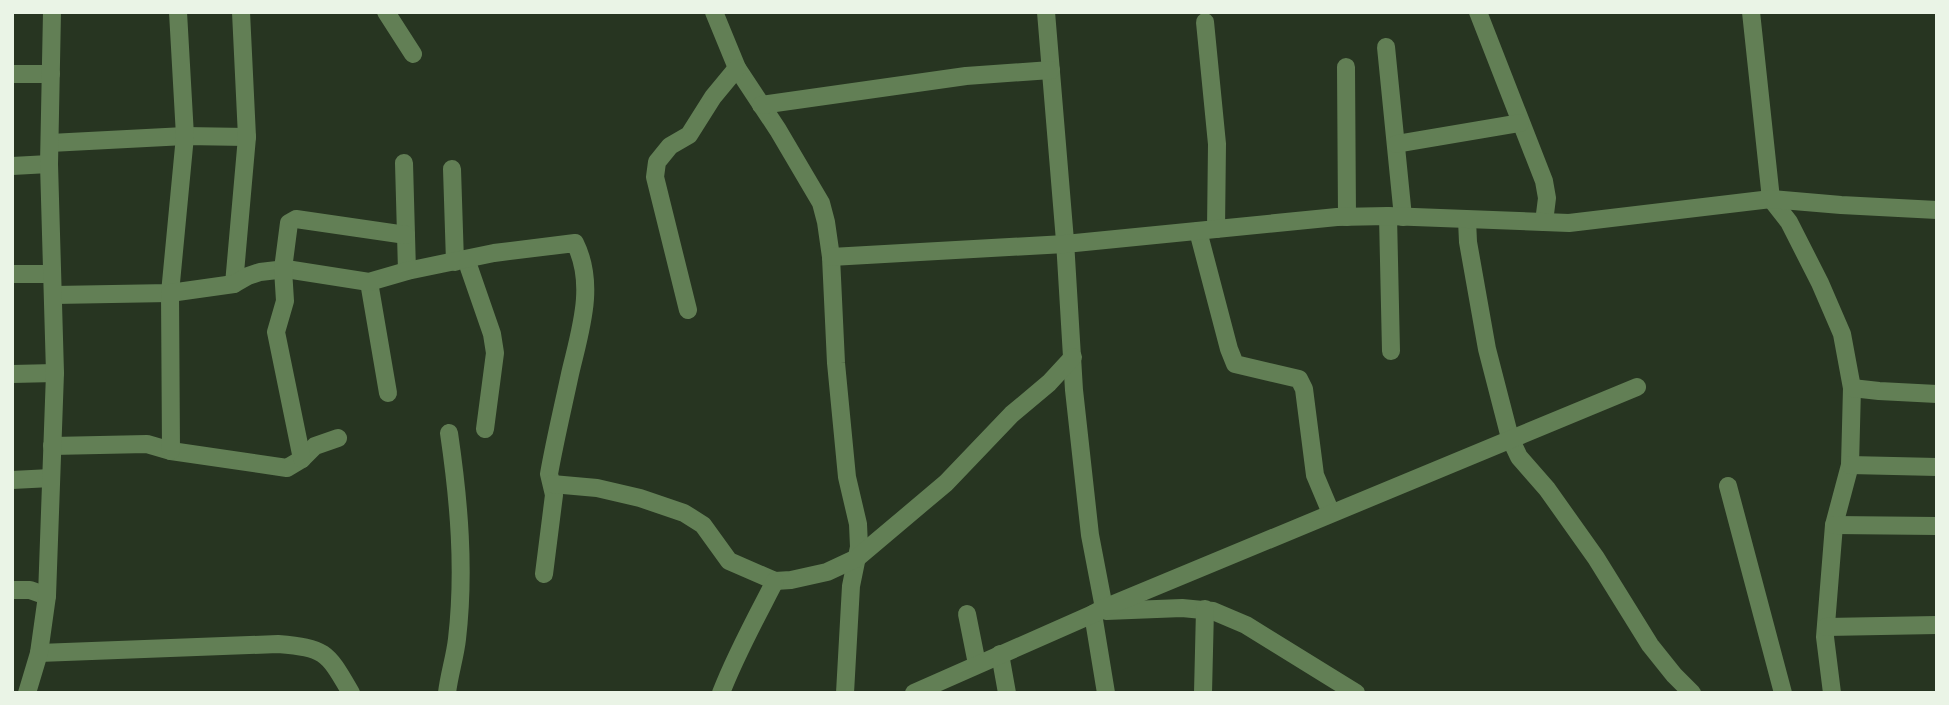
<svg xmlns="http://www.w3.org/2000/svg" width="1949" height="705" font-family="Spectral,serif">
	<rect width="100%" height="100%" fill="#273521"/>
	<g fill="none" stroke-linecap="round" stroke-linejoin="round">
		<g stroke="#627f55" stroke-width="18">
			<path d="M386 12 413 54"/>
			<path d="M714 12 737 68 778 130 821 203 826 222 831 257 836 363 847 477 858 524 859 547 851 586 845 693"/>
			<path d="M1046 12 1065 241 1074 390 1090 535 1104 608"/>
			<path d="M1478 12 1544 181 1547 198 1544 222"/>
			<path d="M1751 12 1771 199 1789 222 1820 283 1842 334 1852 388 1850 465 1834 525 1825 637 1832 693"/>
			<path d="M1205 22 1217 144 1216 229"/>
			<path d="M1386 47 1403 217"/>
			<path d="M1346 67 1347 217"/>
			<path d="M12 74H51"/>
			<path d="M761 105 966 76 1051 70"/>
			<path d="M50 143 185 136 247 137"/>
			<path d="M1396 144 1520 123"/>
			<path d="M404 163 407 271"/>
			<path d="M12 166 49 164"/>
			<path d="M452 169 455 262"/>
			<path d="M1388 216 1391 351"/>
			<path d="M1467 220 1468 242 1487 349 1510 438 1519 457 1547 489 1596 558 1650 645 1674 675 1692 693"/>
			<path d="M1198 231 1229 349 1235 364 1299 379 1304 389 1315 475 1331 513"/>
			<path d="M831 257 1065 244 1337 217 1388 216 1569 223 1771 199 1841 205 1937 210"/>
			<path d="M466 259 492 334 495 353 485 429"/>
			<path d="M12 274H51"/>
			<path d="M369 282 388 393"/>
			<path d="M234 284 247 137 241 12"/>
			<path d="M54 295 170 293 185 136 178 12"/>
			<path d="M688 310 655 177 657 162 670 146 689 135 713 97 737 68"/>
			<path d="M12 374 55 373"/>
			<path d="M1852 388 1879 391 1937 394"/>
			<path d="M52 446 147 444 171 451 287 468 302 459 315 446 338 438"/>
			<path d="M171 451 170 293 234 284 248 276 260 272 286 269 369 282 407 271 494 253 575 243C596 285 580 331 570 374 563 407 555 440 549 474L554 495 544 574"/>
			<path d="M302 459 276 332 285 301 283 269 289 223 296 219 406 235"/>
			<path d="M1850 465 1937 467"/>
			<path d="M12 480 51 478"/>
			<path d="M552 484 597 488 640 498 684 513 703 525 729 561 775 581 791 580 827 572 857 558 946 483 1012 414 1049 383 1073 357"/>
			<path d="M1728 486 1783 693"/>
			<path d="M1834 525 1937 526"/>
			<path d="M12 590H30L47 596"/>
			<path d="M1106 611 1182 608 1213 611 1246 625 1356 693"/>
			<path d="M967 614 977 664"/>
			<path d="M1093 614 1106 693"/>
			<path d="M1826 627 1937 625"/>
			<path d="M39 653 278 644C326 648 327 652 351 693"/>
			<path d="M1000 654 1007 693"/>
			<path d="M27 693 39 653 47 596 55 373 49 164 52 12"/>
			<path d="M447 693C449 675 455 657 457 639 465 570 459 501 449 433"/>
			<path d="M721 693C736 654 756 618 775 581"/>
			<path d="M914 693 1093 614 1104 608 1637 387"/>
			<path d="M1203 693 1205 609"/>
		</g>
	</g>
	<rect width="1949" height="705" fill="none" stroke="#eaf4e6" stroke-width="28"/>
</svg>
